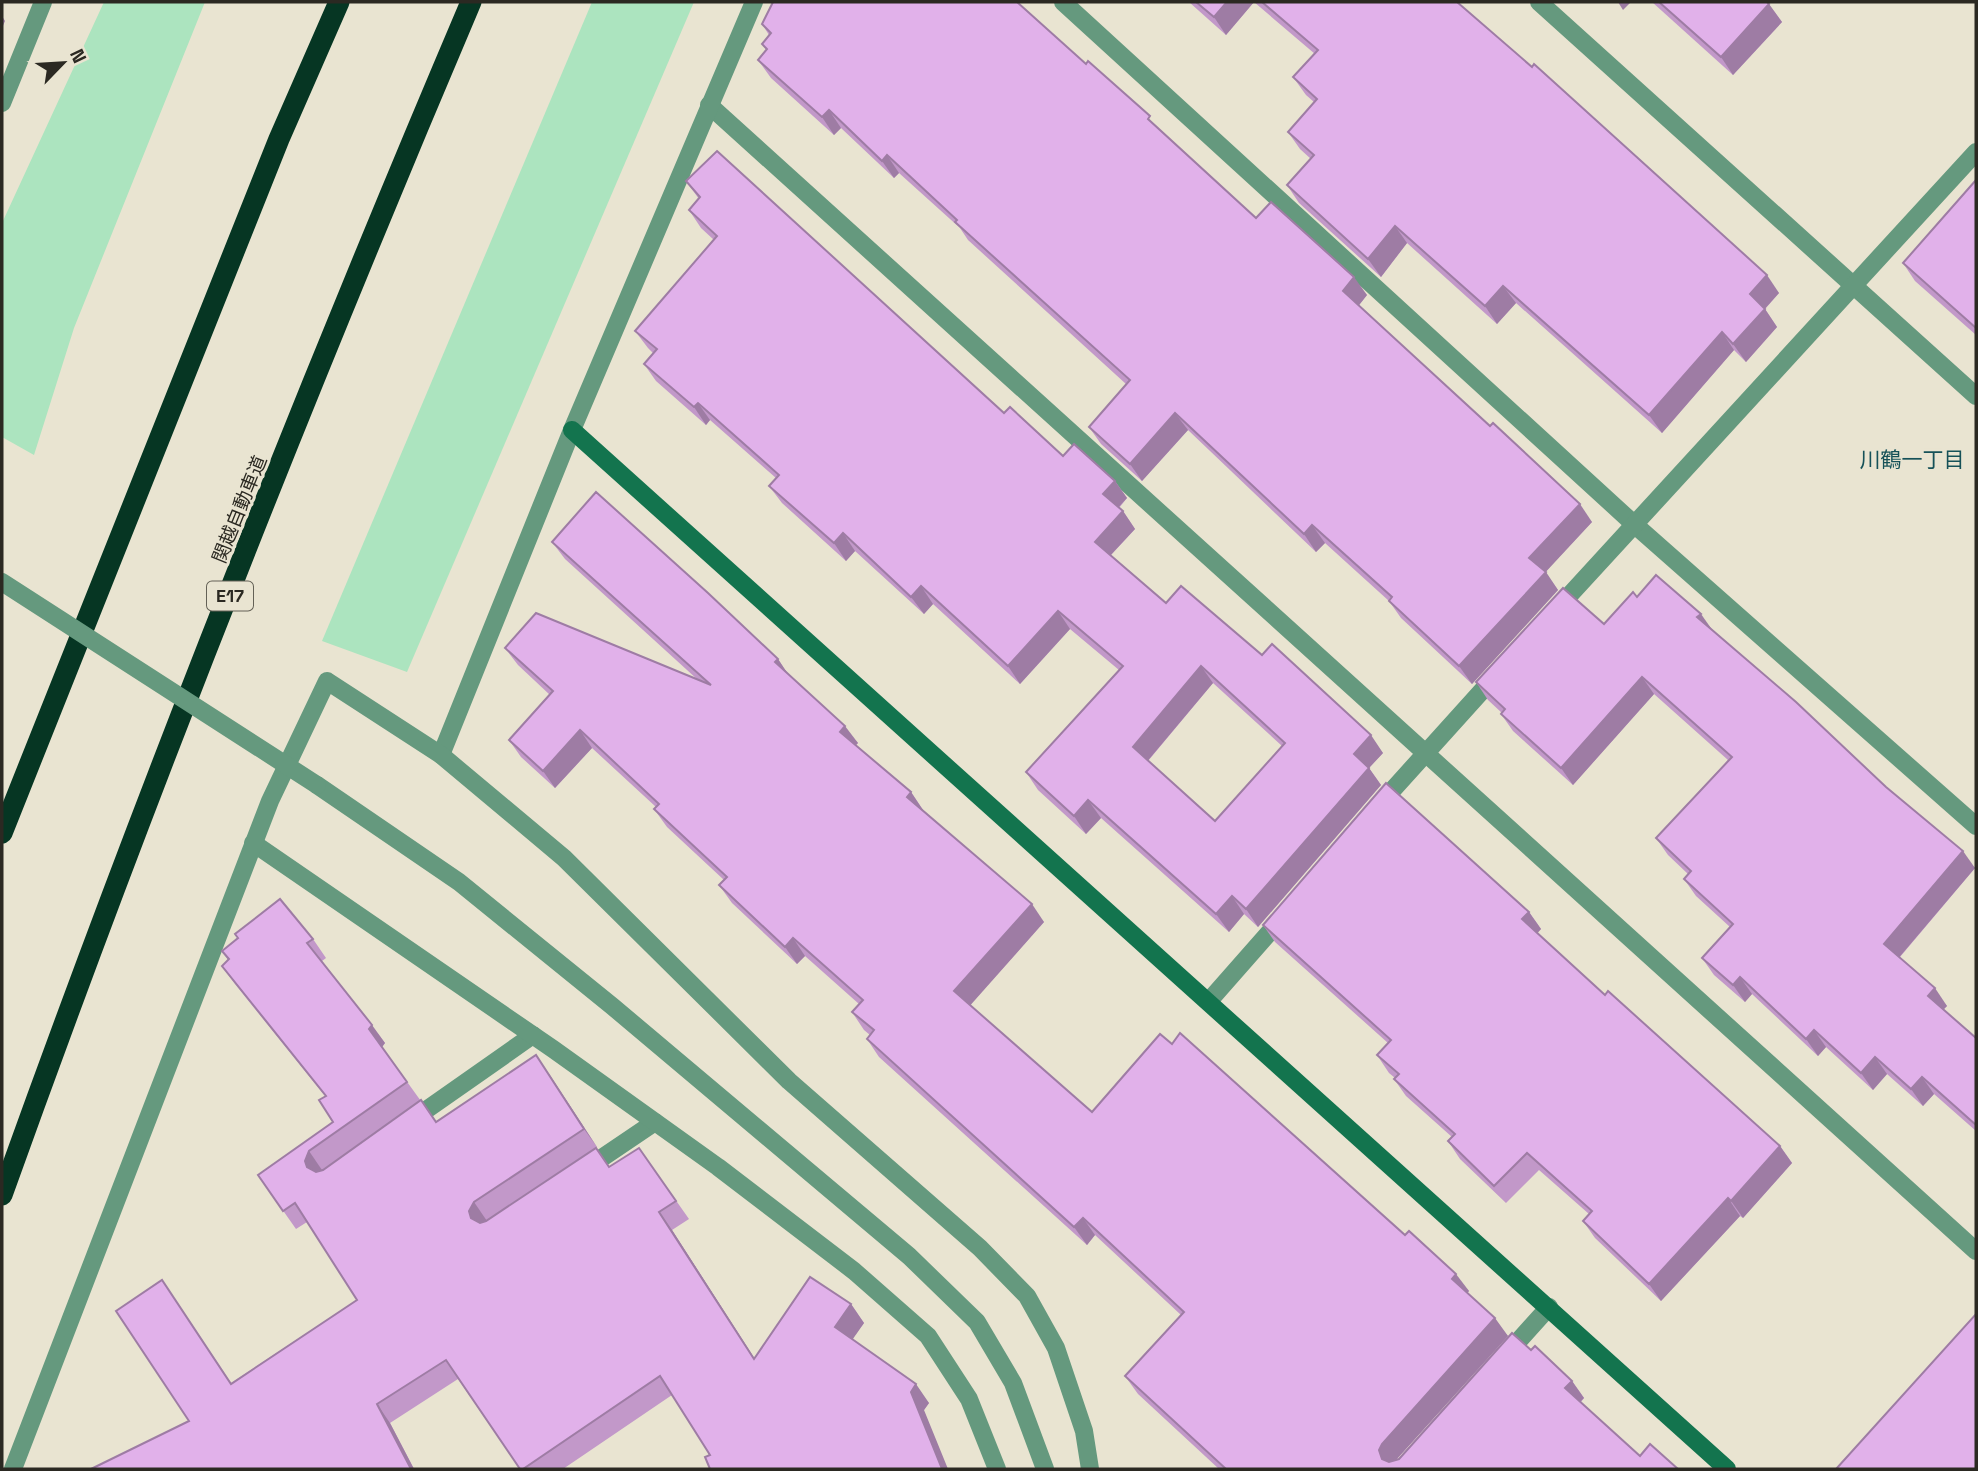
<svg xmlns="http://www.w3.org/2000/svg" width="1978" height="1471" font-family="'Space Grotesk','Noto Sans JP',sans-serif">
	<rect width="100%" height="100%" fill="#e9e4d1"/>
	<g fill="#ace4bf">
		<path d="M104 2H205L74 328 34 455 2 437V223Z"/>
		<path d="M592 2H694L407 672 322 641Z"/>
	</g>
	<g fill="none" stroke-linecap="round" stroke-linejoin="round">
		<g stroke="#65997e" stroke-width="18">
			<path d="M409 1122 533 1035"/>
			<path d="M584 1170 655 1122"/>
		</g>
		<g stroke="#65997e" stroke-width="18">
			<path d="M1063 2 1635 525 1976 826"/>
			<path d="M1539 2 1976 396"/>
			<path d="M2 103 43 2"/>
			<path d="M709 105 1976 1251"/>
			<path d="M1555 611 1976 152"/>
			<path d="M441 755 572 430 754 2"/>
			<path d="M317 785 459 882 612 1006 909 1256 977 1322 1013 1383 1045 1469"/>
			<path d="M1379 805 1498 673"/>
			<path d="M253 843 553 1049 718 1167 854 1271 928 1336 969 1399 997 1469"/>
			<path d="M1209 1001 1283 917"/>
			<path d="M1504 1357 1549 1307"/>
			<path d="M13 1469 270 801 327 681 441 755 564 858 789 1081 980 1248 1027 1296 1056 1348 1084 1431 1090 1469"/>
		</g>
		<path stroke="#13744e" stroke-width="18" d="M572 430 1727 1469"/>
		<g stroke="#063623" stroke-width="21">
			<path d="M2 833 279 139 339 2"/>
			<path d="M2 1195C146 793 304 395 471 2"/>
		</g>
		<path stroke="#65997e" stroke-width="18" d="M2 582 317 785"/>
	</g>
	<g fill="#c298c9" fill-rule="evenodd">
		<path d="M1189 2H1457L1779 293 1765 309 1777 327 1746 362 1734 350 1662 433 1516 303 1497 324 1407 243 1381 277 1299 203 1287 185 1311 159 1300 149 1288 132 1314 102 1306 95 1293 77 1315 54 1254 2 1226 35Z"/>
		<path d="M1652 2H1767L1782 22 1733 75Z"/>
		<path d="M762 24 1158 128 1256 218 1367 295 1359 305 1592 522 1545 572 1558 590 1472 684 1401 618 1389 601 1325 543 1316 552 1188 430 1142 481 1101 444 1089 427 1126 384 968 240 960 228 899 173 894 178 841 128 834 135 771 78 758 60 766 50 762 44 769 35Z"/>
		<path d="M1976 180V335L1915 281 1903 263Z"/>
		<path d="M686 181 1063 456 1115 481 1127 498 1119 508 1123 511 1135 529 1111 555 1166 603 1262 655 1383 753 1369 768 1381 785 1258 927 1244 914 1229 932 1101 818 1086 834 1038 790 1026 772 1119 670 1070 629 1020 684 933 604 924 614 855 551 846 561 782 503 769 486 776 478 710 420 706 425 656 381 644 364 653 353 648 348 635 331 714 240 701 228 689 210 699 199ZM1213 683 1282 746 1215 821 1148 761Z"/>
		<path d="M552 542 778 659 787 673 858 743 856 745 911 792 923 810 922 811 1044 922 970 1005 1092 1112 1405 1235 1469 1291 1467 1293 1508 1336 1396 1460 1399 1459 1531 1350 1572 1381 1584 1398 1581 1402 1640 1456 1678 1469H1219L1138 1394 1125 1376 1181 1315 1095 1235 1087 1245 879 1057 867 1039 870 1035 864 1030 852 1012 859 1004 805 956 797 964 732 903 719 885 724 880 667 827 654 809 656 807 592 748 555 788 521 757 509 740 550 695 518 665 505 648 698 680 565 559Z"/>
		<path d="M1637 597 1711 629 1975 868 1900 957 1947 1006 1943 1010 1976 1038V1131L1934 1094 1923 1106 1887 1074 1873 1090 1826 1047 1818 1056 1752 994 1745 1002 1714 975 1702 958 1730 927 1696 896 1684 879 1688 874 1668 855 1656 838 1728 760 1654 694 1573 785 1513 731 1501 714 1502 713 1488 700 1476 682 1604 624Z"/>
		<path d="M1529 912 1541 929 1537 933 1605 995 1780 1146 1792 1163 1743 1218 1740 1216 1661 1301 1595 1238 1583 1221 1589 1214 1539 1170 1506 1203 1460 1159 1448 1141 1452 1137 1406 1096 1394 1079 1395 1078 1389 1073 1377 1055 1388 1043 1275 942 1263 925Z"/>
		<path d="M238 938 313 939 326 958 322 961 385 1043 382 1047 436 1122 549 1074 597 1147 487 1221 609 1167 639 1148 689 1219 672 1230 754 1358 851 1304 864 1323 852 1339 929 1403 924 1410 710 1455 672 1395 563 1469H520L458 1379 390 1423 414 1469H91L189 1421 175 1299 231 1383 357 1300 307 1222 296 1229 258 1175 333 1122 325 1096 235 984 222 966 228 960 222 951Z"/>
	</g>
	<g fill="#9e7ca4">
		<path d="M1227 2H1254L1226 35 1214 17Z"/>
		<path d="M1618 2H1631L1623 10Z"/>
		<path d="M1769 4 1782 22 1733 75 1721 57Z"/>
		<path d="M2 16 5 21 2 28Z"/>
		<path d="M829 110 841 128 834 135 822 117Z"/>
		<path d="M887 155 899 173 894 178 882 161Z"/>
		<path d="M1395 226 1407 243 1381 277 1368 259Z"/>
		<path d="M1767 275 1779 293 1762 312 1750 294Z"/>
		<path d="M1354 277 1367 295 1356 309 1343 291Z"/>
		<path d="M1503 286 1516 303 1497 324 1485 306Z"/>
		<path d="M1765 309 1777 327 1746 362 1733 344Z"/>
		<path d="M1722 332 1734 350 1662 433 1649 415Z"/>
		<path d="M698 403 710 420 706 425 694 407Z"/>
		<path d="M1175 413 1188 430 1142 481 1130 464Z"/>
		<path d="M1115 481 1127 498 1115 511 1103 494Z"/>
		<path d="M1580 504 1592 522 1542 576 1529 558Z"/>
		<path d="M1123 511 1135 529 1107 559 1095 542Z"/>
		<path d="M1312 525 1325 543 1316 552 1304 534Z"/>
		<path d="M843 533 855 551 846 561 834 543Z"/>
		<path d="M1546 572 1558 590 1472 684 1459 666Z"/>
		<path d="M921 586 933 604 924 614 911 597Z"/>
		<path d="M1058 611 1070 629 1020 684 1008 666Z"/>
		<path d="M1701 614 1713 631 1697 617Z"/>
		<path d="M778 659 790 677 775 662Z"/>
		<path d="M1201 666 1213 683 1145 764 1133 747Z"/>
		<path d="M1642 677 1654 694 1573 785 1561 768Z"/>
		<path d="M845 726 858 743 852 749 840 732Z"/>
		<path d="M580 730 592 748 555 788 543 771Z"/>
		<path d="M1371 735 1383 753 1369 768 1381 785 1258 927 1246 909 1354 754Z"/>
		<path d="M911 792 923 810 919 815 907 797Z"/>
		<path d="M1088 800 1101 818 1086 834 1074 816Z"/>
		<path d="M1963 851 1975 868 1896 961 1884 944Z"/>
		<path d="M1232 896 1244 914 1229 932 1216 914Z"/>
		<path d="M1032 904 1044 922 967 1009 954 991Z"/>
		<path d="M1529 912 1541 929 1534 937 1522 919Z"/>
		<path d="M793 938 805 956 797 964 785 947Z"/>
		<path d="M1740 977 1752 994 1745 1002 1733 985Z"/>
		<path d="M1935 988 1947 1006 1940 1013 1928 996Z"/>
		<path d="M372 1025 385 1043 382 1047 369 1029Z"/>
		<path d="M1814 1030 1826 1047 1818 1056 1806 1039Z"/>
		<path d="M536 1055 549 1074 597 1147 584 1129Z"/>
		<path d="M1875 1057 1887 1074 1873 1090 1861 1073Z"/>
		<path d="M1922 1077 1934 1094 1923 1106 1911 1089Z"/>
		<path d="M1780 1146 1792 1163 1743 1218 1731 1201Z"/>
		<path d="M309 1151 322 1170 320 1186 307 1167 305 1161Z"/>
		<path d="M1728 1198 1740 1216 1661 1301 1649 1284Z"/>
		<path d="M474 1202 487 1221 482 1230 471 1218 469 1211Z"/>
		<path d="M659 1212 672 1230 767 1378 754 1359Z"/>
		<path d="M1083 1218 1095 1235 1087 1245 1074 1227Z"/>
		<path d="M1456 1274 1469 1291 1464 1297 1452 1279Z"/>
		<path d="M851 1304 864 1323 848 1346 835 1327Z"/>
		<path d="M1495 1318 1508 1336 1395 1461 1392 1467 1382 1459 1379 1450 1382 1444Z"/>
		<path d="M1572 1381 1584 1398 1577 1405 1565 1388Z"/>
		<path d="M916 1384 929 1403 924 1410 948 1469H942L911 1392Z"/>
		<path d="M377 1404 390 1423 414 1469H411Z"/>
	</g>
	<g fill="#e1b1ea" stroke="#9e7ca4" stroke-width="2" fill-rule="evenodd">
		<path d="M773 2H1017L1086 64 1088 61 1150 116 1148 119 1256 218 1271 202 1354 277 1343 291 1490 426 1493 423 1580 504 1529 558 1546 572 1459 666 1389 601 1392 597 1312 525 1304 534 1175 413 1130 464 1089 427 1130 380 955 222 957 220 887 155 882 161 829 110 822 117 758 60 767 49 762 44 771 33 762 24Z"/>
		<path d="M1196 2H1227L1214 17Z"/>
		<path d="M1262 2H1457L1532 67 1534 64 1767 275 1750 294 1765 309 1733 344 1722 332 1649 415 1503 286 1485 306 1395 226 1368 259 1287 185 1314 155 1288 132 1317 99 1293 77 1318 50Z"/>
		<path d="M1659 2H1767L1769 4 1721 57Z"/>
		<path d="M717 151 1004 413 1010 407 1063 456 1074 444 1115 481 1103 494 1123 511 1095 542 1166 603 1181 586 1262 655 1272 644 1371 735 1354 754 1369 768 1246 909 1232 896 1216 914 1088 800 1074 816 1026 772 1123 666 1058 611 1008 666 921 586 911 597 843 533 834 543 769 486 779 475 698 403 694 407 644 364 657 349 635 331 717 236 689 210 700 197 686 181ZM1201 666 1285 743 1215 821 1133 747Z"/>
		<path d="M1976 180V328L1903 263Z"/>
		<path d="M596 492 708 593 778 659 775 662 845 726 840 732 911 792 907 797 1032 904 954 991 1092 1112 1160 1034 1172 1044 1180 1033 1405 1235 1409 1231 1456 1274 1452 1279 1495 1318 1382 1444 1379 1450 1382 1459 1389 1462 1399 1459 1512 1333 1531 1350 1535 1346 1572 1381 1565 1388 1640 1456 1650 1444 1678 1469H1226L1125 1376 1184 1312 1083 1218 1074 1227 867 1039 874 1030 852 1012 863 1000 793 938 785 947 719 885 727 877 654 809 659 804 580 730 543 771 509 740 553 691 505 648 536 613 711 685 552 542Z"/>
		<path d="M1656 575 1701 614 1697 617 1796 702 1886 787 1963 851 1884 944 1935 988 1928 996 1976 1038V1125L1922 1077 1911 1089 1875 1057 1861 1073 1814 1030 1806 1039 1740 977 1733 985 1702 958 1733 924 1684 879 1691 871 1656 838 1732 757 1642 677 1561 768 1501 714 1505 709 1476 682 1563 588 1604 624 1633 592 1637 597Z"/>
		<path d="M1386 783 1529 912 1522 919 1605 995 1608 991 1780 1146 1731 1201 1728 1198 1649 1284 1583 1221 1592 1211 1527 1153 1494 1186 1448 1141 1455 1134 1394 1079 1399 1074 1377 1055 1391 1040 1263 925Z"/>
		<path d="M280 899 313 939 307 943 372 1025 369 1029 407 1082 309 1151 305 1161 307 1167 316 1172 323 1170 421 1100 436 1122 536 1055 584 1129 474 1202 469 1211 471 1218 480 1223 486 1221 596 1148 609 1167 639 1148 676 1201 659 1212 754 1359 810 1277 851 1304 835 1327 916 1384 911 1392 942 1469H710L705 1457 710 1455 660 1376 523 1469H520L446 1360 377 1404 411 1469H91L189 1421 116 1311 162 1280 231 1384 357 1300 295 1203 283 1211 258 1175 333 1122 319 1100 326 1096 222 966 229 959 222 951 238 938 235 934Z"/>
		<path d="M1976 1314V1469H1836Z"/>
	</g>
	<g text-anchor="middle" stroke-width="6" stroke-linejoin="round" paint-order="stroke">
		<rect fill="#e9e4d1" stroke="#646156" stroke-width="2" x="207" y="581.5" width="46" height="29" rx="5"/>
		<g font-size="18" font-weight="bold" fill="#2b2922">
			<text x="230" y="602">E17</text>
		</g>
		<g font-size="19" fill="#2b2922" stroke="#e9e4d1">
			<text transform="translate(239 509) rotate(-68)" y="7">関越自動車道</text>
		</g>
		<g font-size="21" fill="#165158" stroke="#e9e4d1">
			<text x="1912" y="467">川鶴一丁目</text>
		</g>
	</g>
	<rect width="1978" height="1471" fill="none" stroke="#2b2922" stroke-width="7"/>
	<g transform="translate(63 63) rotate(65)" stroke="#e9e4d1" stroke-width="5" paint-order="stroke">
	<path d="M0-5L12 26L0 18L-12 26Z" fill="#2b2922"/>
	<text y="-10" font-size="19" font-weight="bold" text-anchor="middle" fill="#2b2922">N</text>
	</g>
</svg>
